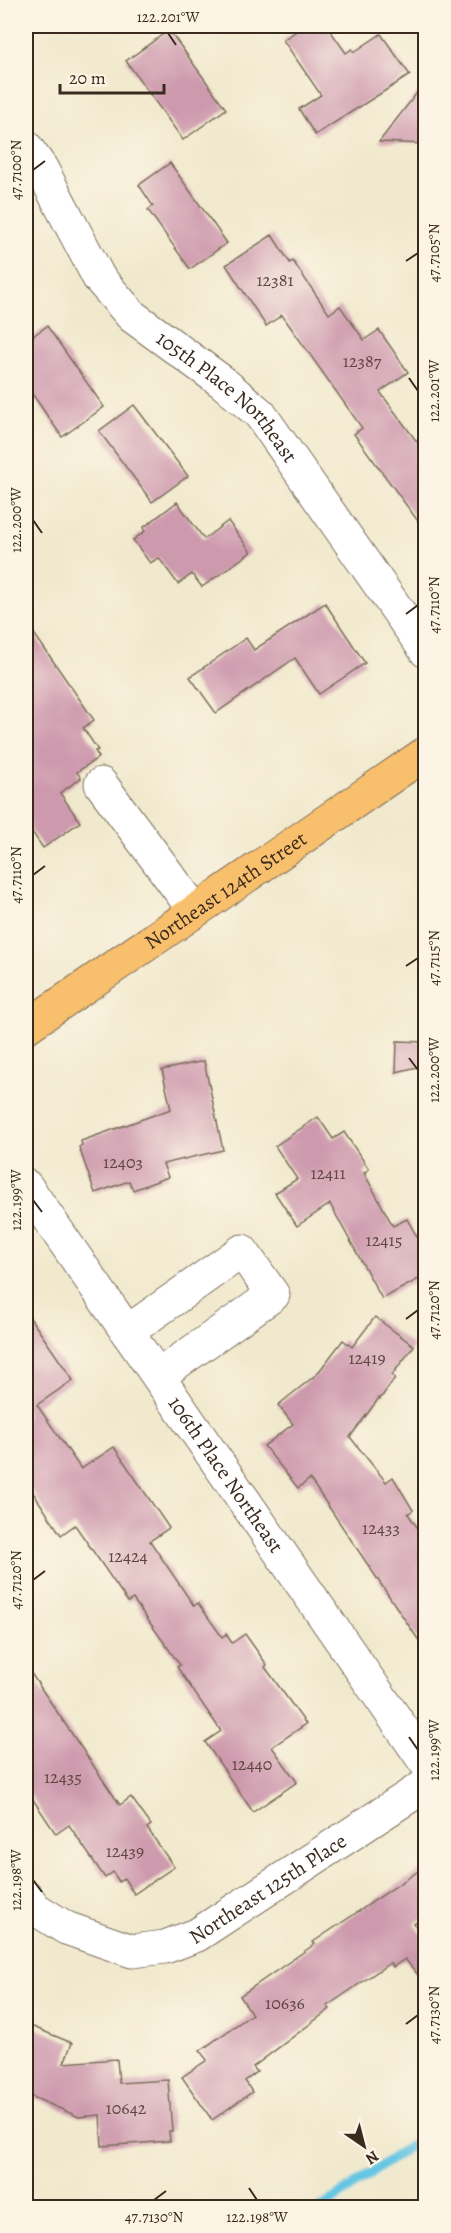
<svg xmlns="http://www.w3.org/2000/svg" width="451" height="2233" font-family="Alegreya,serif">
	<rect width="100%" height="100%" fill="#fcf5e5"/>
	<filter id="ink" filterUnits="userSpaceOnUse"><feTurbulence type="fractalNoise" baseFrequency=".0167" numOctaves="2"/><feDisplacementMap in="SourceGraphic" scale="12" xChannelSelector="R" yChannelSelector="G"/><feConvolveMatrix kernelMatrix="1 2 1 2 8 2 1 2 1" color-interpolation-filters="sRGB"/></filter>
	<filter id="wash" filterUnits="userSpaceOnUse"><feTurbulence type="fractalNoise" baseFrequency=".008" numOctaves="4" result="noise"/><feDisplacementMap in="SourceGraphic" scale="24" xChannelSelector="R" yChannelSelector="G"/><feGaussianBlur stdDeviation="1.35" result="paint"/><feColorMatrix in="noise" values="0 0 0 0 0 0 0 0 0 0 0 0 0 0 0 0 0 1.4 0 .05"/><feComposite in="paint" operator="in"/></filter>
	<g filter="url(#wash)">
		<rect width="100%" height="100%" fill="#f1e9cd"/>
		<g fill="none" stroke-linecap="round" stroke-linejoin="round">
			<path stroke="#65c6e3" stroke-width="10" d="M321 2208 426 2135"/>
		</g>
		<g id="blocks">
			<g fill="#cd99ad">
				<path d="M304 26H327L346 53 352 49 354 52 381 34 410 75 315 135 299 109 321 95 283 40Z"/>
				<path d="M169 30 226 109 183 140 126 61Z"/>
				<path d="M426 81V144L379 142Z"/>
				<path d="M170 163 227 243 190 269 148 210 153 206 139 185Z"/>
				<path d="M272 235 290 263 293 261 329 314 340 306 364 340 379 330 408 372 380 392 426 454V532L354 434 362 428 282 315 266 326 226 265Z"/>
				<path d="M47 326 104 407 62 437 26 385V341Z"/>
				<path d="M134 405 188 476 152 502 99 431Z"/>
				<path d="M177 502 204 539 228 521 251 552 202 587 192 574 178 584 159 558 150 563 133 540 145 531 143 528Z"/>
				<path d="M325 603 365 663 319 694 295 658 216 713 190 677 246 638 254 650Z"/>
				<path d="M26 622 94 720 83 728 98 750 95 751 99 757 77 772 81 778 60 793 80 822 43 848 26 823Z"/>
				<path d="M397 1041 426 1042V1065L396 1072Z"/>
				<path d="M204 1061 223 1150 163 1164 168 1177 133 1190 129 1181 95 1193 79 1147 82 1145 81 1141 171 1109 162 1070Z"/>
				<path d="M318 1117 333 1139 344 1132 369 1169 364 1173 393 1226 407 1219 426 1253V1275L382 1299 330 1204 297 1226 275 1193 297 1179 275 1146Z"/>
				<path d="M26 1312 73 1380 37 1405 81 1469 114 1447 169 1528 150 1541 194 1606 198 1603 222 1637 226 1634 232 1643 245 1634 267 1665 265 1667 306 1724 272 1747 297 1782 253 1812 205 1742 221 1731 177 1667 180 1665 133 1599 128 1602 75 1525 61 1535 26 1482Z"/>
				<path d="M375 1317 414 1346 392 1375 395 1378 380 1399 379 1398 350 1437 386 1482 393 1477 413 1510 408 1514 426 1540V1651L310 1479 298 1488 264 1446 293 1424 278 1405 317 1374 343 1340 352 1347Z"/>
				<path d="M26 1666 120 1805 131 1797 151 1825 147 1828 174 1867 134 1894 124 1878 119 1882 113 1872 105 1878 69 1825 56 1834 26 1789Z"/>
				<path d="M426 1866V1916L414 1924 426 1941V1985L405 1959 393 1967 390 1963 327 2006 330 2009 253 2067 257 2072 245 2081 252 2092 212 2120 182 2077 207 2060 200 2051 252 2014 240 1996 315 1944 313 1942Z"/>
				<path d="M26 2024 72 2043 64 2063 117 2059 119 2083 168 2080 172 2131H169L170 2141 102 2146 100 2115 79 2117 26 2094Z"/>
			</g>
		</g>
	</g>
	<g filter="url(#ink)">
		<use href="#blocks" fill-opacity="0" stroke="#7b6d5b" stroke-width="1.5"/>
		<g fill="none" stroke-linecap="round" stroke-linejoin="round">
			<defs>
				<g id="minor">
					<path id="s1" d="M26 147 41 168 99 278 132 316 221 381 260 414 426 651"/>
					<path d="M101 784 195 911"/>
					<path id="s2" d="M26 1186 426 1763"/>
					<path d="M127 1332 242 1251 273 1295 158 1376"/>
					<path id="s3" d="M26 1896 34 1908 66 1928 132 1951 165 1947 197 1935 426 1785"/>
				</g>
				<g id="major">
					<path id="s4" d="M26 1027 426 753"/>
				</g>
			</defs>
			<use href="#minor" stroke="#7b6d5b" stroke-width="35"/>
			<use href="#major" stroke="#7b6d5b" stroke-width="35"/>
			<use href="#minor" stroke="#fff" stroke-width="33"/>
			<use href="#major" stroke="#f8bf6c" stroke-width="33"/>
		</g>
	</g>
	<path fill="none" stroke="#3b2a1e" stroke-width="2" d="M168 33 176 45M33 170 45 161M406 261 418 253M409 378 418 391M33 520 42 533M406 614 418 605M33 875 45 866M406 966 418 958M409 1058 418 1070M33 1200 42 1212M406 1319 418 1310M33 1580 45 1571M409 1737 418 1750M33 1880 42 1892M406 2024 418 2015M249 2188 257 2200M154 2200 166 2191"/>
	<g text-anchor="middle" stroke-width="4.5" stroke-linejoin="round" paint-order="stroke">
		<g font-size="18" fill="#604642">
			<text x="275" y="286">12381</text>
			<text x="362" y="367">12387</text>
			<text x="123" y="1168">12403</text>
			<text x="328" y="1179">12411</text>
			<text x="384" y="1246">12415</text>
			<text x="367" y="1364">12419</text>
			<text x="381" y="1534">12433</text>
			<text x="128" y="1562">12424</text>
			<text x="252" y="1770">12440</text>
			<text x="63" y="1783">12435</text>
			<text x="125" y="1857">12439</text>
			<text x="285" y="2009">10636</text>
			<text x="126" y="2114">10642</text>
		</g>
		<g font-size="21" fill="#3b2a1e" stroke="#fcf5e5">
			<text dy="7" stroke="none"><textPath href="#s1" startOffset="326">105th Place Northeast</textPath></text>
			<text dy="7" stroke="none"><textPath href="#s4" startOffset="242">Northeast 124th Street</textPath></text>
			<text dy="7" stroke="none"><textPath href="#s2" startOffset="351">106th Place Northeast</textPath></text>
			<text dy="7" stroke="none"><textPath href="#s3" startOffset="274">Northeast 125th Place</textPath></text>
		</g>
	</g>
	<rect width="451" height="2233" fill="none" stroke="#fcf5e5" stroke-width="66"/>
	<g transform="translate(364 2146) rotate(145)" stroke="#fcf5e5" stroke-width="4.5" paint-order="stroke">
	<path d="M0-4.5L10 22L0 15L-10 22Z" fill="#3b2a1e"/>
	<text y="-9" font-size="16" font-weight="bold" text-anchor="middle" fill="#3b2a1e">N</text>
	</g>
	<path d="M60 84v9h104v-9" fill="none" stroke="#3b2a1e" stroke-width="3"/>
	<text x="69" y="84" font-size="18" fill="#3b2a1e" stroke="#fcf5e5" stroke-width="4.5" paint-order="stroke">20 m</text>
	<rect x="33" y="33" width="385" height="2167" fill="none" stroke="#3b2a1e" stroke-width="2"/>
	<g font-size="15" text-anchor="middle" fill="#3b2a1e">
		<text x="168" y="22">122.201°W</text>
		<text transform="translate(16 170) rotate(-90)" y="5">47.7100°N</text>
		<text transform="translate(434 253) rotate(-90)" y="5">47.7105°N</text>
		<text transform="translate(434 391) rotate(-90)" y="5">122.201°W</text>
		<text transform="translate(16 520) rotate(-90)" y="5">122.200°W</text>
		<text transform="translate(434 605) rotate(-90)" y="5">47.7110°N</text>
		<text transform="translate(16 875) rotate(-90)" y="5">47.7110°N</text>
		<text transform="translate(434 958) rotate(-90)" y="5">47.7115°N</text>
		<text transform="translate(434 1070) rotate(-90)" y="5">122.200°W</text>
		<text transform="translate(16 1200) rotate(-90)" y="5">122.199°W</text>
		<text transform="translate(434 1310) rotate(-90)" y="5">47.7120°N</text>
		<text transform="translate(16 1580) rotate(-90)" y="5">47.7120°N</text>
		<text transform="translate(434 1750) rotate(-90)" y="5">122.199°W</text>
		<text transform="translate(16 1880) rotate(-90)" y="5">122.198°W</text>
		<text transform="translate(434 2015) rotate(-90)" y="5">47.7130°N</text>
		<text x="154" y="2222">47.7130°N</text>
		<text x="257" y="2222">122.198°W</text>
	</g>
</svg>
